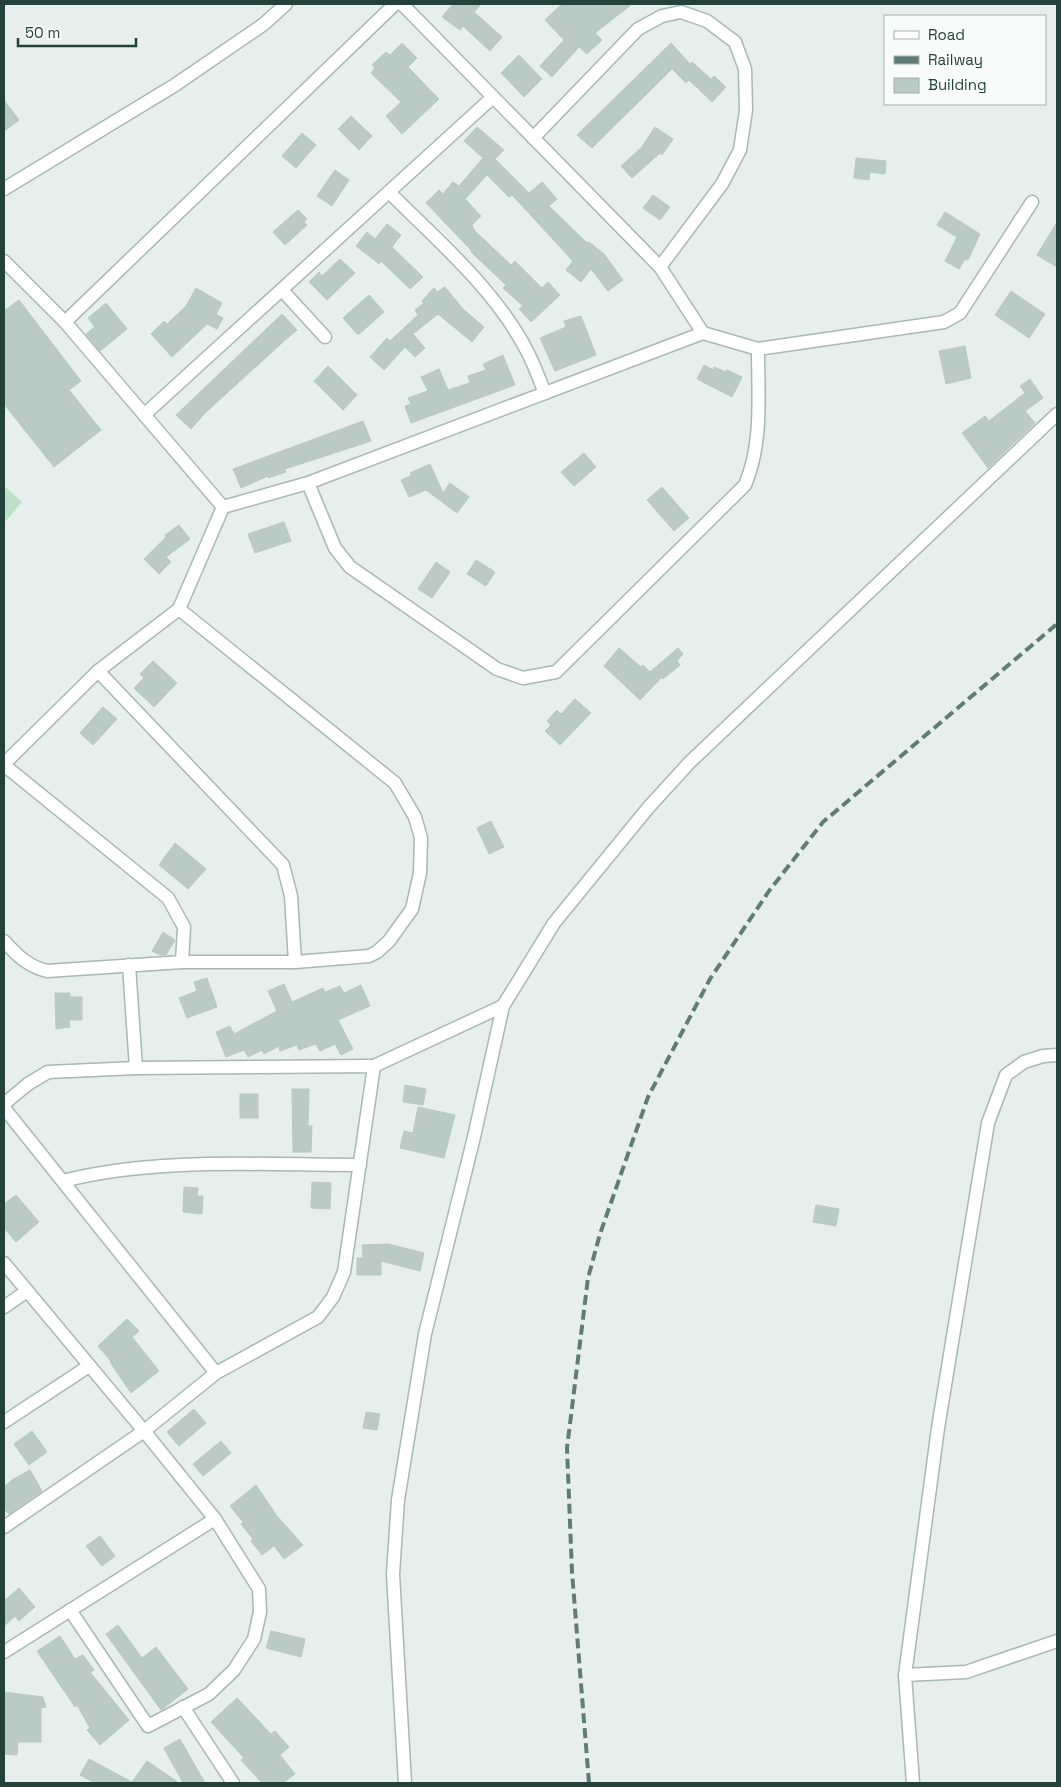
<svg xmlns="http://www.w3.org/2000/svg" width="1061" height="1787" font-family="'Space Grotesk',sans-serif">
	<rect width="100%" height="100%" fill="#e6efeb"/>
	<path fill="#bfe0c8" d="M4 486 22 502 4 523Z"/>
	<g fill="#bbcac4" stroke="#b8c9c2">
		<path d="M453 4H481L474 12 502 37 490 51 463 26 460 30 442 17Z"/>
		<path d="M562 4H632L595 33 602 40 587 54 579 47 552 77 540 66 564 40 545 20Z"/>
		<path d="M402 43 417 58 408 67 439 99 402 134 386 116 401 102 371 73 375 68 372 65 386 52 390 55Z"/>
		<path d="M671 43 690 64 692 62 711 79 714 76 726 87 712 102 689 80 686 83 672 69 592 148 577 135Z"/>
		<path d="M519 55 542 79 524 97 501 73Z"/>
		<path d="M4 100 19 120 4 131Z"/>
		<path d="M351 116 372 136 359 150 338 129Z"/>
		<path d="M477 127 504 150 495 159 529 193 542 182 557 199 549 206 587 243 589 242 604 254 623 280 608 291 591 269 581 282 566 270 573 261 512 195 509 197 487 175 465 199 481 216 472 225 474 230 511 265 515 261 542 288 548 282 560 295 531 322 519 309 523 306 503 288 506 285 471 252 472 251 426 203 439 190 443 194 453 182 459 186 483 158 464 141Z"/>
		<path d="M655 127 673 139 662 155 660 153 632 178 621 166 641 148Z"/>
		<path d="M302 133 316 145 296 168 282 156Z"/>
		<path d="M856 158 886 161 885 174 870 172 869 180 854 178Z"/>
		<path d="M335 170 349 180 332 206 317 196Z"/>
		<path d="M653 195 670 207 660 220 643 208Z"/>
		<path d="M298 210 307 219 304 222 307 225 285 245 273 232Z"/>
		<path d="M945 212 980 234 968 260 965 259 959 269 945 261 957 237 937 225Z"/>
		<path d="M1057 222V267L1037 255Z"/>
		<path d="M387 224 401 235 392 247 423 277 410 289 381 261 379 264 356 246 367 232 375 239Z"/>
		<path d="M340 259 355 273 327 300 309 282 319 272 322 276Z"/>
		<path d="M445 287 463 309 484 327 472 342 438 314 413 334 425 348 415 357 405 347 384 370 370 357 387 338 390 341 418 315 415 310 424 303 422 301 434 288 437 292Z"/>
		<path d="M196 288 222 303 216 314 223 318 217 329 207 324 172 357 151 334 164 321 167 324 186 306Z"/>
		<path d="M1011 291 1045 314 1029 338 995 315Z"/>
		<path d="M369 295 384 312 358 335 343 318Z"/>
		<path d="M19 300 81 381 69 390 101 430 54 467 4 404V311Z"/>
		<path d="M106 303 127 329 100 351 86 334 95 327 88 318Z"/>
		<path d="M282 314 297 330 283 342 205 413 191 429 176 415Z"/>
		<path d="M581 316 596 355 555 371 540 338 566 327 564 321Z"/>
		<path d="M965 346 971 378 946 384 939 351Z"/>
		<path d="M503 355 515 385 411 423 405 406 411 404 408 398 428 391 421 377 439 369 448 390 470 383 468 376 486 370 483 364Z"/>
		<path d="M704 365 713 370 714 367 726 372 727 370 742 377 732 397 697 379Z"/>
		<path d="M328 366 357 395 343 410 314 381Z"/>
		<path d="M1030 379 1043 398 1025 411 1035 423 988 468 962 433 985 416 989 421 1025 393 1020 386Z"/>
		<path d="M363 421 371 441 285 469 286 472 268 478V476L241 488 233 469Z"/>
		<path d="M584 453 596 467 574 486 561 472Z"/>
		<path d="M430 464 443 493 450 483 469 497 457 513 426 490 409 497 401 480 411 476 410 473Z"/>
		<path d="M662 487 689 518 674 531 647 500Z"/>
		<path d="M284 522 291 541 255 553 248 534Z"/>
		<path d="M179 525 190 539 166 557 171 562 159 574 144 559 166 537 165 535Z"/>
		<path d="M476 560 495 572 486 586 467 574Z"/>
		<path d="M436 562 450 572 432 598 418 589Z"/>
		<path d="M619 648 641 667 643 665 650 672 678 648 683 654 677 661 680 665 663 679 662 677 640 700 604 666Z"/>
		<path d="M153 661 177 683 154 707 134 688 144 678 140 674Z"/>
		<path d="M575 699 591 713 560 745 545 731 551 725 547 721 557 710 561 714Z"/>
		<path d="M103 707 117 719 93 745 80 733Z"/>
		<path d="M491 821 504 847 489 854 477 828Z"/>
		<path d="M175 843 206 869 188 889 159 865Z"/>
		<path d="M163 932 175 940 166 955H160L152 951Z"/>
		<path d="M207 978 217 1007 187 1018 179 998 197 991 194 982Z"/>
		<path d="M284 984 292 1002 323 988 325 992 340 986 344 993 361 985 370 1006 338 1020 353 1049 341 1055 335 1044 320 1051 316 1044 299 1050 297 1045 280 1051 279 1046 264 1054 262 1050 248 1057 244 1050 226 1057 216 1032 230 1026 234 1034 277 1011 268 991Z"/>
		<path d="M55 993H70V997H82V1020H69L70 1027 56 1029Z"/>
		<path d="M405 1085 426 1089 423 1105 403 1102Z"/>
		<path d="M292 1089H309L308 1126H312L311 1152H293Z"/>
		<rect x="240" y="1094" width="18" height="24"/>
		<path d="M418 1107 455 1115 444 1158 400 1148 404 1131 413 1133Z"/>
		<path d="M312 1182 331 1183 330 1209 311 1208Z"/>
		<path d="M184 1187 198 1188 197 1196H203L202 1214 183 1212Z"/>
		<path d="M16 1195 39 1222 16 1242 4 1228V1204Z"/>
		<path d="M816 1205 839 1209 836 1226 813 1222Z"/>
		<path d="M388 1244 424 1253 420 1271 381 1261V1275H357V1258H363L362 1245Z"/>
		<path d="M127 1319 139 1331 132 1337 159 1371 131 1393 110 1362 111 1361 98 1346Z"/>
		<path d="M194 1409 206 1423 179 1446 167 1432Z"/>
		<path d="M366 1412 380 1414 377 1430 363 1428Z"/>
		<path d="M32 1431 47 1452 29 1465 14 1444Z"/>
		<path d="M221 1441 231 1453 203 1476 193 1464Z"/>
		<path d="M30 1470 42 1491 9 1514 4 1509V1487L12 1480Z"/>
		<path d="M256 1485 277 1516 303 1545 284 1559 274 1546 262 1555 251 1541 253 1539 241 1524 243 1522 230 1506Z"/>
		<path d="M100 1536 115 1556 102 1566 86 1546Z"/>
		<path d="M19 1588 35 1607 19 1621 15 1616 4 1626V1601Z"/>
		<path d="M118 1625 142 1658 156 1647 188 1689 161 1710 106 1634Z"/>
		<path d="M271 1631 305 1639 301 1657 266 1648Z"/>
		<path d="M60 1636 75 1659 83 1655 94 1670 90 1672 129 1720 100 1745 87 1730 90 1728 77 1705 75 1707 37 1651Z"/>
		<path d="M4 1692 43 1697 46 1707 41 1708V1742H18L17 1755 4 1754Z"/>
		<path d="M237 1698 271 1734 275 1731 289 1747 280 1755 295 1774 283 1783H262L241 1760 244 1758 211 1722Z"/>
		<path d="M180 1739 205 1783H183L164 1748Z"/>
		<path d="M89 1759 132 1782 147 1761 179 1783H95L80 1775Z"/>
	</g>
	<g fill="none" stroke-linecap="round" stroke-linejoin="round">
		<defs>
			<g id="minor">
				<path d="M402 4 660 267 703 333"/>
				<path d="M533 138 638 29 662 16 681 12 707 21 735 42 745 69 746 110 740 150 722 184 660 267"/>
				<path d="M4 189 175 85 264 24 286 4"/>
				<path d="M389 192C437 240 495 289 527 351 534 364 539 379 545 393"/>
				<path d="M4 261 65 322 223 507 179 609 98 671 4 764"/>
				<path d="M282 290 325 337"/>
				<path d="M65 322 395 4"/>
				<path d="M144 415 493 97"/>
				<path d="M308 483 335 548 350 567 497 669 523 678 556 672 745 485C763 443 758 394 758 349"/>
				<path d="M223 507 308 483 703 333 758 349 944 322 960 313 1032 202"/>
				<path d="M98 671 283 865 291 896 295 962"/>
				<path d="M4 765 168 898 184 927 182 962"/>
				<path d="M4 941C17 955 27 966 47 971L182 962H295L369 956 377 952 389 941 412 909 420 873 421 838 415 817 395 783 179 609"/>
				<path d="M129 965 136 1068"/>
				<path d="M374 1066 503 1006"/>
				<path d="M4 1104 28 1084 48 1072 136 1068 374 1066 344 1272 333 1297 318 1317 216 1373 144 1431 4 1263"/>
				<path d="M4 1108 216 1373"/>
				<path d="M63 1181C156 1157 263 1165 360 1165"/>
				<path d="M4 1307 27 1291"/>
				<path d="M4 1422 89 1366"/>
				<path d="M4 1527 144 1431 215 1519 259 1589 260 1612 254 1639 234 1670 209 1694 148 1726 70 1610"/>
				<path d="M4 1652 215 1519"/>
				<path d="M905 1675 966 1672 1057 1641"/>
				<path d="M183 1707 233 1783"/>
				<path d="M405 1783 393 1574 398 1500 425 1334 474 1137 503 1006 554 923 648 808 690 762 1057 414"/>
				<path d="M913 1783 905 1675 938 1428 988 1123 1006 1075 1024 1062 1043 1056 1057 1055"/>
			</g>
		</defs>
		<use href="#minor" stroke="#a8b8b2" stroke-width="15"/>
		<use href="#minor" stroke="#fff" stroke-width="12"/>
		<path stroke="#5f7d75" stroke-width="4" stroke-dasharray="10 5" stroke-linecap="butt" d="M589 1783 572 1572 567 1448 588 1278 600 1234 648 1097 710 979 769 891 823 822 1057 624"/>
	</g>
	<rect width="1061" height="1787" fill="none" stroke="#24423a" stroke-width="10"/>
	<rect x="884" y="15" width="162" height="90" fill="#f7fbf9" stroke="#a3b1ad"/>
	<rect x="894" y="31" width="25" height="8" fill="#ffffff" stroke="#a3b1ad"/>
	<text x="928" y="40" font-size="15" fill="#24423a">Road</text>
	<rect x="894" y="56" width="25" height="8" fill="#5f7d75" stroke="#a3b1ad"/>
	<text x="928" y="65" font-size="15" fill="#24423a">Railway</text>
	<rect x="894" y="78" width="25" height="15" fill="#bbcac4" stroke="#a3b1ad"/>
	<text x="928" y="90" font-size="15" fill="#24423a">Building</text>
	<path d="M18 38v8h118v-8" fill="none" stroke="#24423a" stroke-width="2.5"/>
	<text x="25" y="38" font-size="15" fill="#24423a" stroke="#f7fbf9" stroke-width="4" paint-order="stroke">50 m</text>
</svg>
